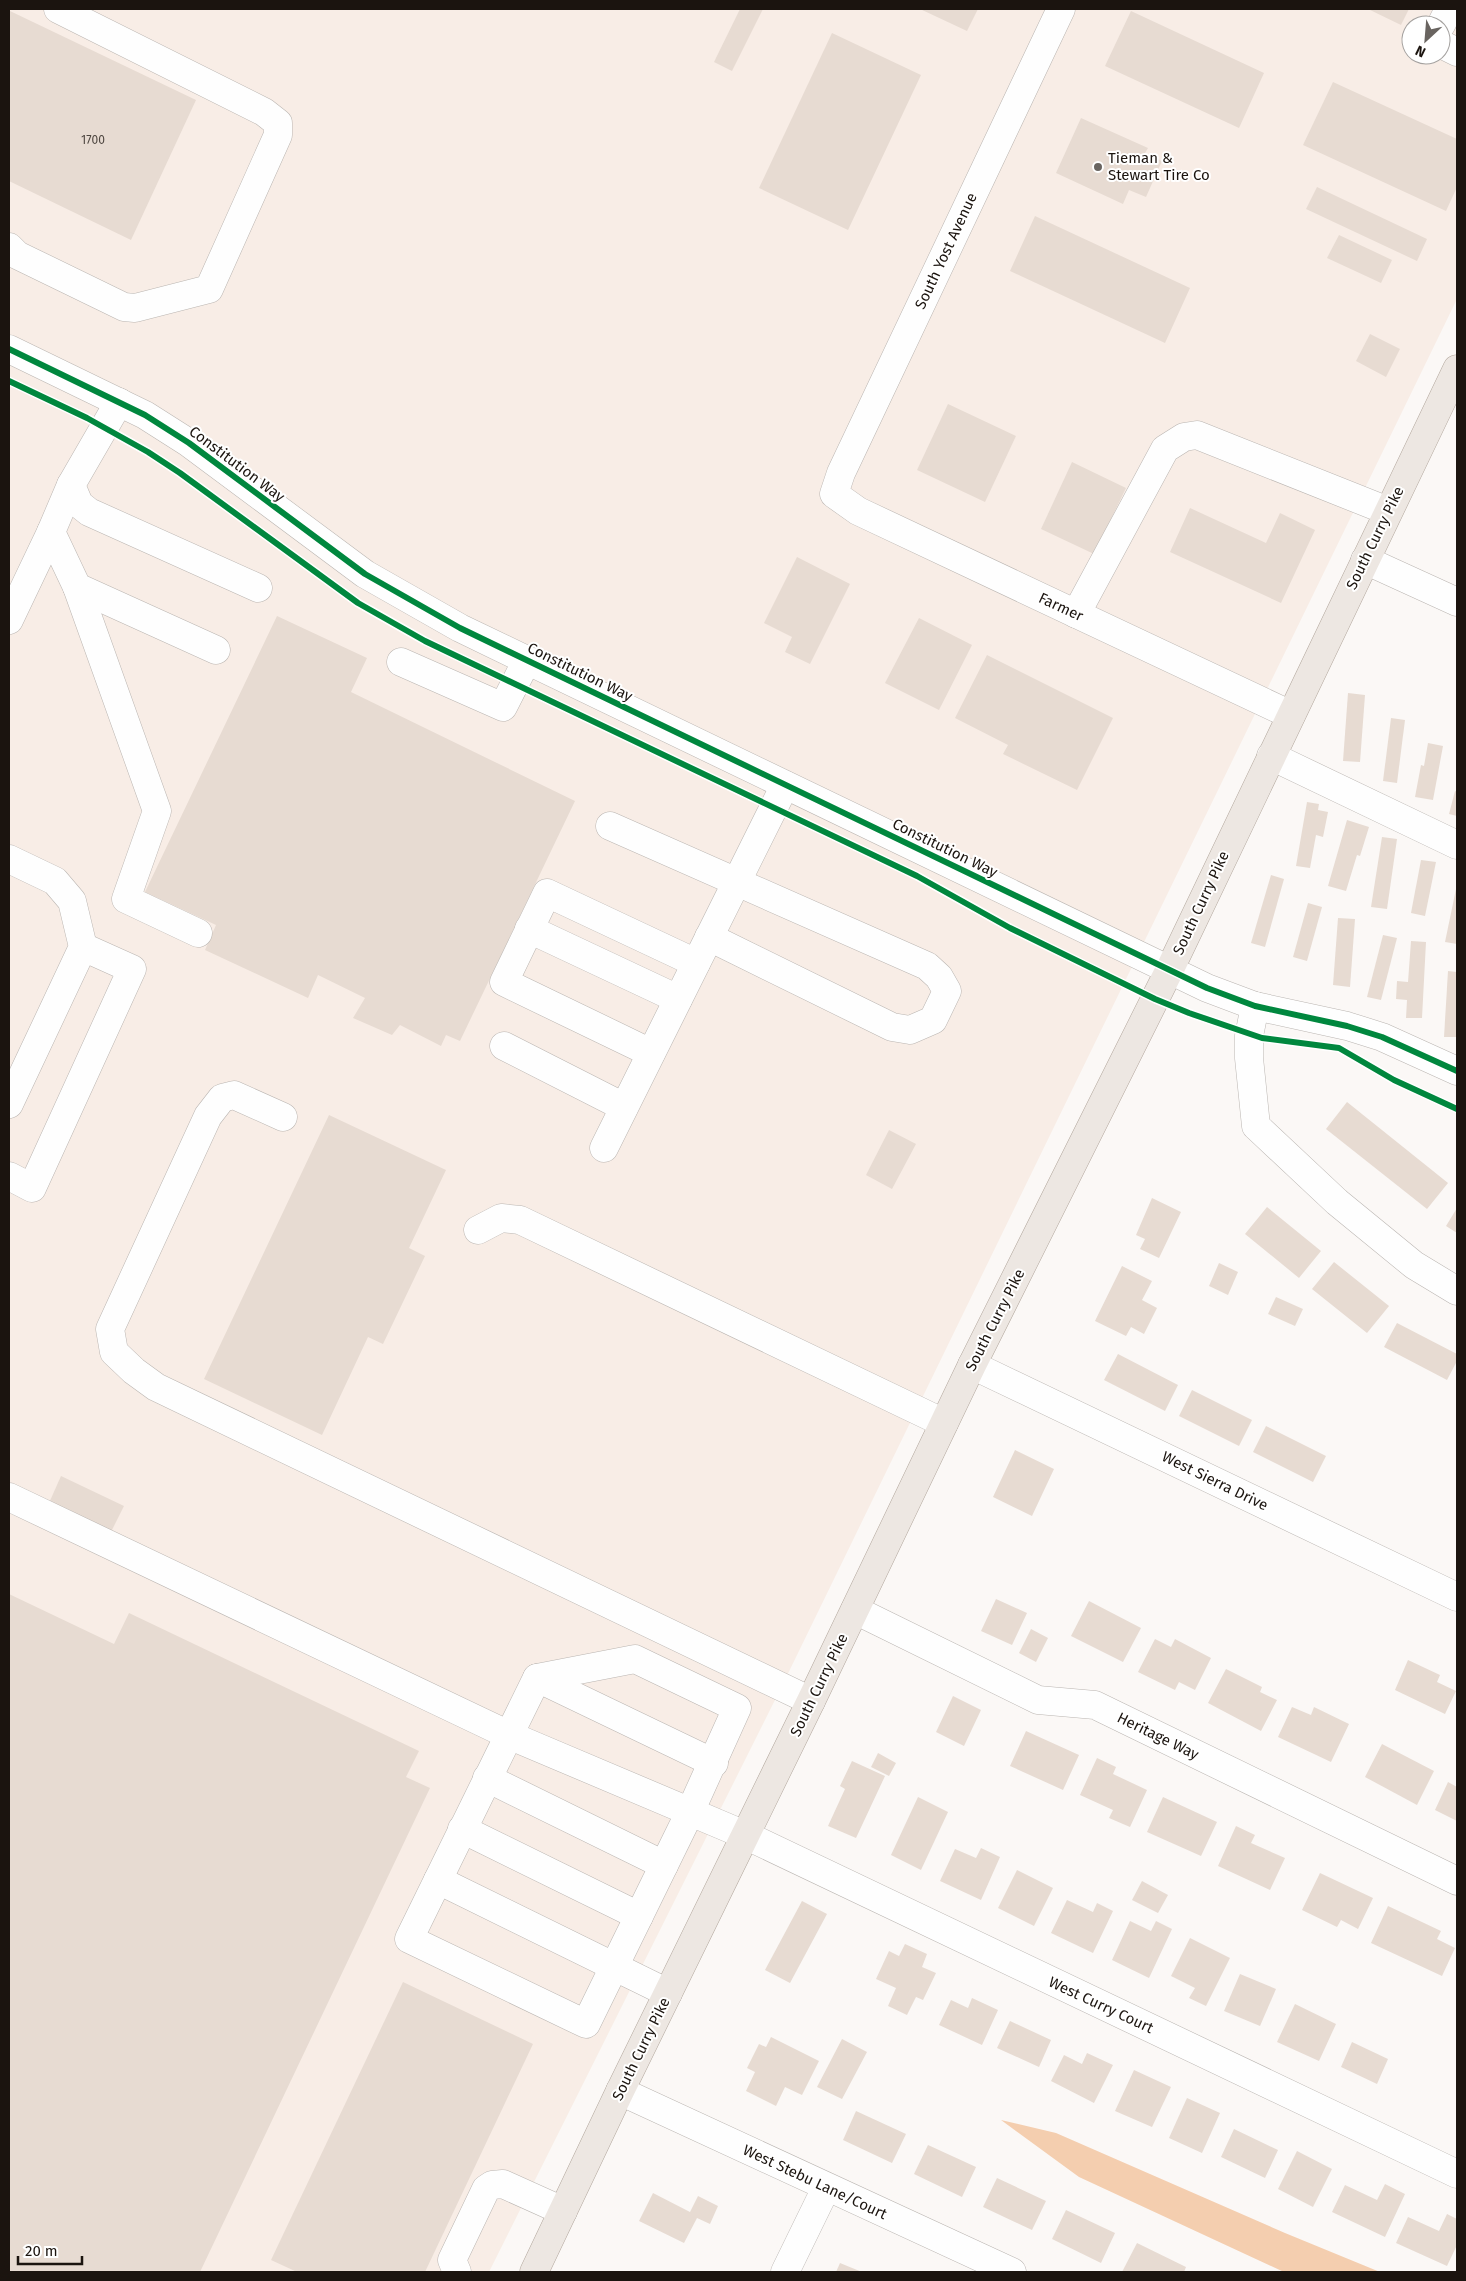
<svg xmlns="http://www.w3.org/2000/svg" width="1466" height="2281" font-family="'Fira Sans',sans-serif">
	<rect width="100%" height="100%" fill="#fbf8f6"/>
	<path fill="#f8ede6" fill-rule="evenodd" d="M9 9H1457V299L780 1690 489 2272H9ZM1411 25H1441V55H1411Z"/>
	<path fill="#f4ceaf" d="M1001 2120 1056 2133 1285 2233 1380 2272H1284L1079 2177Z"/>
	<g fill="#e7dbd2">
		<path d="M740 9H763L732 71 714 62Z"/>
		<path d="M920 9H978L967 31Z"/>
		<path d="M1368 9H1409L1401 25Z"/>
		<path d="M10 11 196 100 131 240 9 181V15Z"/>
		<path d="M1131 11 1264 73 1239 128 1105 66Z"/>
		<path d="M832 33 921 75 848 230 759 188Z"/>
		<path d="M1333 82 1457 139V187L1446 211 1303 145Z"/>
		<path d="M1081 118 1148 148 1145 153 1162 161 1146 197 1129 190 1123 204 1056 173Z"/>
		<path d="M1317 187 1427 239 1417 261 1306 209Z"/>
		<path d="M1035 216 1190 288 1165 343 1010 271Z"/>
		<path d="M1339 235 1392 260 1381 283 1327 258Z"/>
		<path d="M1370 334 1400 349 1386 377 1356 361Z"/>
		<path d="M948 404 1016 436 985 502 917 470Z"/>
		<path d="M1072 462 1126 488 1094 554 1041 529Z"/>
		<path d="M1190 508 1266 543 1280 513 1315 530 1281 603 1170 552Z"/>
		<path d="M797 557 850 584 810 664 785 652 792 637 764 623Z"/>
		<path d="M277 616 367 658 351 692 575 801 460 1041 446 1035 441 1046 400 1025 392 1035 353 1018 365 998 318 975 308 998 205 950 216 925 145 892Z"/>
		<path d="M919 618 972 645 939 710 885 683Z"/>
		<path d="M987 655 1113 718 1077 790 1003 754 1008 745 955 718Z"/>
		<path d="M1348 693 1365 695 1360 762 1343 761Z"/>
		<path d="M1391 718 1405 720 1397 783 1383 781Z"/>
		<path d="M1428 743 1443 746 1433 800 1415 797 1421 765 1424 766Z"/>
		<path d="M1455 791 1457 792V816L1449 814Z"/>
		<path d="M1307 802 1319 804 1318 810 1328 812 1323 837 1316 835 1310 868 1296 866Z"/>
		<path d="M1347 820 1369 827 1360 856 1357 855 1346 891 1328 886Z"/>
		<path d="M1382 837 1397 839 1387 909 1371 907Z"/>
		<path d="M1421 860 1436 862 1425 916 1411 913Z"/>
		<path d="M1271 875 1284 879 1265 947 1251 943Z"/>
		<path d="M1456 889H1457V944L1445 942Z"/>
		<path d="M1308 903 1322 907 1307 961 1293 957Z"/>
		<path d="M1338 918 1355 919 1350 987 1333 985Z"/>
		<path d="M1383 935 1397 938 1381 1000 1367 997Z"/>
		<path d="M1411 941 1426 942 1422 1018H1406L1407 1000 1396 999 1397 981 1408 982Z"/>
		<path d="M1448 971 1457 972V1037H1444Z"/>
		<path d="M1347 1102 1448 1183 1427 1209 1326 1129Z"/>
		<path d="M329 1115 446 1170 409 1248 425 1256 383 1344 368 1337 322 1435 204 1379Z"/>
		<path d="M889 1130 916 1144 892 1189 866 1175Z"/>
		<path d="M1152 1198 1181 1212 1159 1258 1140 1249 1145 1239 1136 1235Z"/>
		<path d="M1267 1207 1321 1251 1299 1278 1245 1234Z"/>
		<path d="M1457 1208V1233L1446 1226Z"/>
		<path d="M1334 1262 1389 1306 1367 1333 1312 1289Z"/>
		<path d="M1219 1263 1238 1272 1228 1295 1209 1286Z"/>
		<path d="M1122 1266 1152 1281 1142 1300 1157 1308 1144 1334 1131 1327 1126 1336 1095 1321Z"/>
		<path d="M1276 1297 1303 1309 1295 1326 1268 1314Z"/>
		<path d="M1397 1323 1457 1354V1361L1447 1380 1384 1347Z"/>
		<path d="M1118 1354 1178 1385 1165 1411 1104 1380Z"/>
		<path d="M1192 1390 1252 1420 1239 1446 1179 1416Z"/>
		<path d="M1266 1426 1326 1456 1313 1482 1253 1452Z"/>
		<path d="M1015 1450 1054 1469 1032 1516 993 1497Z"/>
		<path d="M61 1476 124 1506 111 1532 49 1503Z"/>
		<path d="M9 1594 114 1644 129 1613 419 1751 406 1777 430 1788 200 2272H9Z"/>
		<path d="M996 1599 1027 1613 1012 1645 981 1631Z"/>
		<path d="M1089 1601 1141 1628 1123 1662 1071 1636Z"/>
		<path d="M1031 1629 1048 1638 1036 1662 1019 1653Z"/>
		<path d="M1155 1639 1171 1647 1175 1639 1211 1658 1195 1690 1179 1682 1175 1690 1138 1672Z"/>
		<path d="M1408 1660 1440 1675 1437 1682 1456 1691 1445 1714 1395 1690Z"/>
		<path d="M1226 1669 1262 1687 1260 1692 1277 1700 1261 1731 1208 1703Z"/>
		<path d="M953 1696 981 1710 964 1746 936 1732Z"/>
		<path d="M1292 1707 1311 1715 1314 1707 1349 1724 1331 1762 1278 1737Z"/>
		<path d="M1026 1731 1079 1755 1063 1790 1010 1766Z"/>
		<path d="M1382 1744 1434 1771 1417 1805 1365 1777Z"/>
		<path d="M878 1753 896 1763 889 1776 871 1767Z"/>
		<path d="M1097 1758 1116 1767 1113 1774 1147 1790 1130 1827 1109 1818 1113 1810 1080 1795Z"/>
		<path d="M852 1761 885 1776 856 1838 828 1826 845 1789 840 1786Z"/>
		<path d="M1448 1782 1457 1787V1821L1435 1810Z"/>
		<path d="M918 1797 948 1812 921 1870 891 1855Z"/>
		<path d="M1163 1797 1217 1822 1201 1856 1147 1832Z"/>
		<path d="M1236 1826 1255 1835 1251 1843 1285 1858 1270 1890 1218 1866Z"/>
		<path d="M981 1848 1000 1857 981 1900 940 1881 955 1849 976 1858Z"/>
		<path d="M1017 1870 1053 1888 1034 1926 998 1908Z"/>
		<path d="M1320 1873 1373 1898 1358 1929 1341 1920 1337 1927 1302 1910Z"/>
		<path d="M1142 1881 1168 1895 1158 1913 1132 1900Z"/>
		<path d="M1067 1900 1093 1912 1097 1903 1113 1911 1093 1953 1051 1933Z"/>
		<path d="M802 1901 827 1914 790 1983 765 1970Z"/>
		<path d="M1388 1906 1441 1931 1437 1939 1455 1948 1442 1976 1371 1943Z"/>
		<path d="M1130 1921 1151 1931 1156 1921 1172 1929 1149 1978 1112 1960Z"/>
		<path d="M1190 1938 1230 1958 1206 2006 1189 1998 1195 1988 1171 1976Z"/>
		<path d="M905 1944 927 1954 922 1967 936 1973 923 2000 916 1997 907 2015 888 2006 896 1988 876 1979 889 1951 899 1956Z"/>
		<path d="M1240 1974 1276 1989 1260 2026 1224 2011Z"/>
		<path d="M403 1982 533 2044 425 2272H297L271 2260Z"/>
		<path d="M972 1998 998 2010 982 2045 939 2025 951 2000 968 2008Z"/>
		<path d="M1295 2004 1336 2024 1319 2061 1277 2042Z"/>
		<path d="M1010 2021 1051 2040 1039 2067 997 2048Z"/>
		<path d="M771 2037 819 2061 802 2095 785 2087 776 2106 746 2091 755 2072 747 2068 759 2044 766 2047Z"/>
		<path d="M842 2039 867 2052 842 2099 817 2087Z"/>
		<path d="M1352 2042 1388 2059 1377 2084 1341 2067Z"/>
		<path d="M1087 2053 1113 2065 1094 2103 1051 2081 1064 2055 1082 2064Z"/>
		<path d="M1134 2070 1171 2087 1152 2127 1115 2111Z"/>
		<path d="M1187 2098 1220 2113 1202 2153 1169 2138Z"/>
		<path d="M856 2111 906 2134 892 2163 843 2140Z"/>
		<path d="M1234 2129 1278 2150 1265 2178 1221 2157Z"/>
		<path d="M928 2145 976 2167 962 2197 914 2174Z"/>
		<path d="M1297 2151 1332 2169 1313 2207 1278 2189Z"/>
		<path d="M997 2178 1046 2201 1032 2230 983 2207Z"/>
		<path d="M1385 2184 1405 2194 1385 2237 1332 2212 1345 2185 1377 2200Z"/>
		<path d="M653 2193 690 2212 698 2196 718 2206 710 2224 697 2218 684 2243 639 2221Z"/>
		<path d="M1066 2210 1115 2233 1101 2263 1052 2239Z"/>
		<path d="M1447 2214 1457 2219V2245L1447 2266 1396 2243 1408 2217 1439 2231Z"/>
		<path d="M1137 2243 1186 2267 1184 2272H1122Z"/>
		<path d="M840 2263 862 2272H836Z"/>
	</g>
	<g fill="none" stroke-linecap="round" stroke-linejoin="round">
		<defs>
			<g id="minor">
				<path d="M1061 9 841 473 834 494 858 511 1291 715"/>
				<path d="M1441 25 1449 9"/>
				<path d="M1441 44 1457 52"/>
				<path d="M9 247 17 255 124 307 135 308 209 289 278 135V123L264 112 58 9"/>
				<path d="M9 349 145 415 189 443 365 574 460 628 1207 988 1255 1006 1347 1026 1382 1037 1457 1071"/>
				<path d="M119 402 71 485 79 504 89 512 258 588"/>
				<path d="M71 485 51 532 77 587 216 650"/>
				<path d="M1365 560 1457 602"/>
				<path d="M77 587 157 811 126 899 198 933"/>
				<path d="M1076 614 1165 449 1184 437 1197 435 1388 511"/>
				<path d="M9 620 51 532"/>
				<path d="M401 662 503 707 527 660"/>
				<path d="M1271 756 1457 845"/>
				<path d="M610 826 927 966 939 977 947 991 933 1020 910 1030 892 1027 709 937"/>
				<path d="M9 859 55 881 72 901 83 947 9 1104"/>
				<path d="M529 929 678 999"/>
				<path d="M1255 1006 1249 1036V1058L1256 1126 1337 1202 1414 1265 1457 1291"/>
				<path d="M504 1046 624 1107"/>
				<path d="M651 1053 504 982 547 893 696 963"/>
				<path d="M283 1117 234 1095 222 1098 208 1116 110 1329 114 1352 134 1371 156 1387 811 1701"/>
				<path d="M604 1148 785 785"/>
				<path d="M9 1176 32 1188 132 969 83 947"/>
				<path d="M478 1230 501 1218 520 1220 944 1423"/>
				<path d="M972 1365 1457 1597"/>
				<path d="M9 1497 511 1736 745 1835 1457 2174"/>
				<path d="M855 1610 1038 1700 1095 1705 1457 1881"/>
				<path d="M635 1659 737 1708 690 1812 586 2024 409 1939 537 1678Z"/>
				<path d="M537 1678 714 1763"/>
				<path d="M487 1778 664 1865"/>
				<path d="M462 1829 639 1916"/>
				<path d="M438 1880 668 1993"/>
				<path d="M620 2091 1012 2272"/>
				<path d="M457 2272 452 2260 486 2189 492 2185 503 2184 563 2211"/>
				<path d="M785 2272 826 2188"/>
			</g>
			<path id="major" d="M534 2272 620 2091 811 1701 972 1365 1169 971 1457 369"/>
		</defs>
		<use href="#minor" stroke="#bab5b1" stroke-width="29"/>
		<use href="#major" stroke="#b2a79d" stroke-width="29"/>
		<use href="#minor" stroke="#fefefe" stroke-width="28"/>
		<use href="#major" stroke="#ede7e2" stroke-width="28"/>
		<defs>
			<g id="cycleway">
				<path d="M9 349 145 415 189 443 365 574 460 628 1207 988 1255 1006 1347 1026 1382 1037 1457 1071"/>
				<path d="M9 381 87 418 148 452 180 473 358 603 425 641 917 876 1010 928 1155 999 1189 1013 1262 1038 1339 1048 1394 1080 1457 1109"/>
			</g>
		</defs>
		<use href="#cycleway" stroke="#fff" stroke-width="9"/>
		<use href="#cycleway" stroke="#00873e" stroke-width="6"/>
	</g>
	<circle fill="#696460" stroke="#fff" stroke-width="2" cx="1098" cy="167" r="5"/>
	<g text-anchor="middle" stroke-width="4" stroke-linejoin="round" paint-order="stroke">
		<g font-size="12" fill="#4e4640">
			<text x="93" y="144">1700</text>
		</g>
		<g font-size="15" fill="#1b140f" stroke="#fff" text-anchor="start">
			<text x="1108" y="163">Tieman &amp;<tspan x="1108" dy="17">Stewart Tire Co</tspan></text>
		</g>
		<g font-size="15" fill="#1b140f" stroke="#fff">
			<text transform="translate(946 251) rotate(-65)" y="5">South Yost Avenue</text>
			<text transform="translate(237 464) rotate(37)" y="5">Constitution Way</text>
			<text transform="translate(1375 538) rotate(-64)" y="5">South Curry Pike</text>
			<text transform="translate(1061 607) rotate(25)" y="5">Farmer</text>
			<text transform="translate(580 672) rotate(26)" y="5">Constitution Way</text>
			<text transform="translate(945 848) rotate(26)" y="5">Constitution Way</text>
			<text transform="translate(1201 903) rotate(-65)" y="5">South Curry Pike</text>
			<text transform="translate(995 1320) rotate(-63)" y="5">South Curry Pike</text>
			<text transform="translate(1215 1481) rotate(26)" y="5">West Sierra Drive</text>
			<text transform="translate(819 1685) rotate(-64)" y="5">South Curry Pike</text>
			<text transform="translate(1158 1736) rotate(26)" y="5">Heritage Way</text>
			<text transform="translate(1101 2005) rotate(25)" y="5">West Curry Court</text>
			<text transform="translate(641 2049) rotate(-64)" y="5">South Curry Pike</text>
			<text transform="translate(815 2182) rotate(25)" y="5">West Stebu Lane/Court</text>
		</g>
	</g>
	<rect width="1466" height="2281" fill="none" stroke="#1b140f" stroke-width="20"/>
	<g transform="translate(1426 40) rotate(206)"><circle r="24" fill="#ffffff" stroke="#a4a19f"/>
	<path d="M0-4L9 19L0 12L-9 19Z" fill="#696460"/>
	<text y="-8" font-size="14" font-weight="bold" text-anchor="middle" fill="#1b140f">N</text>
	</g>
	<path d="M18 2256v8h64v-8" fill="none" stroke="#1b140f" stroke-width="2.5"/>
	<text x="25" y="2256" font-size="15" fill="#1b140f" stroke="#ffffff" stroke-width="4" paint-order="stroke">20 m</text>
</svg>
